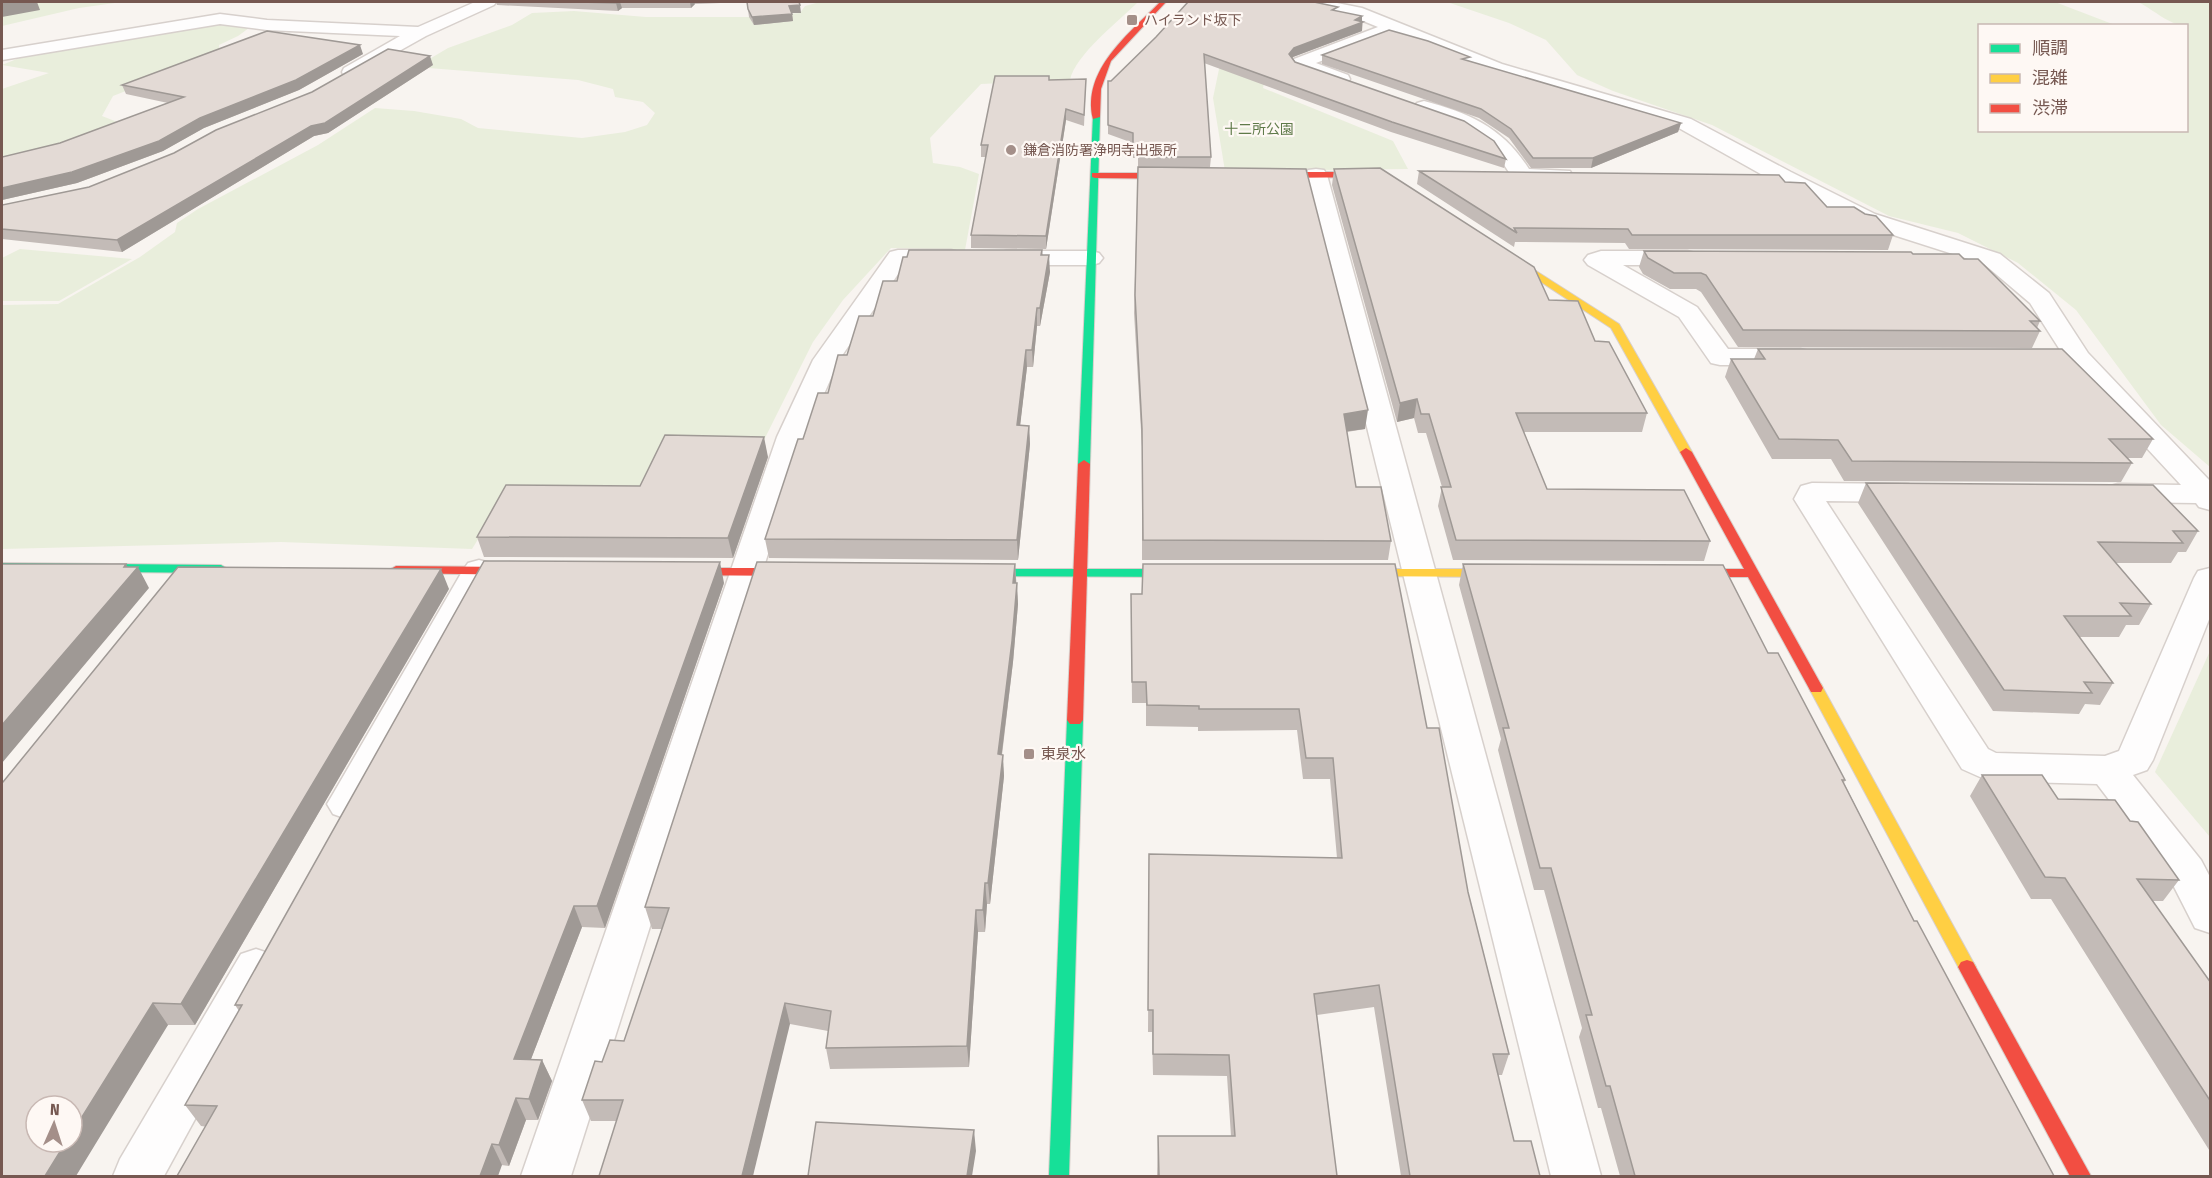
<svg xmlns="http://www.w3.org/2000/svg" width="2212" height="1178" font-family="'Fira Sans Condensed','Noto Sans JP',sans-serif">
	<rect width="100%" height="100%" fill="#f8f4f0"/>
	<g fill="#e9eedc">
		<path d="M2 2H122L79 8 2 26Z"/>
		<path d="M820 2H1138C1119 21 1075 55 1070 80L981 84 930 138 933 163 960 167 979 174 965 250 891 248 843 300 813 342 761 446 639 500 506 494 472 549 281 542 2 549V305L58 304 140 257 175 232 177 223 198 209 318 145 375 108 414 111 461 119 478 128 582 138 625 132 647 125 655 113 643 102 615 97 613 89 578 80 416 67 448 48 512 25 532 13 574 11 646 17H754L800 13 805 6Z"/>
		<path d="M1447 2H2055L2115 25 1980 26V130H2186V26C2169 25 2154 10 2138 2H2210V467L2161 425 2076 310 2018 263 1958 233 1889 216 1712 125 1613 91 1577 75 1546 40 1509 23Z"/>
		<path d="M232 22 253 25 238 36 219 45 220 54 113 96 102 116 125 125 2 163V89L49 73 2 65 29 54 187 26Z"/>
		<path d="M1223 50 1271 53 1263 88 1393 141 1408 169 1225 171 1213 98Z"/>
		<path d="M20 249 132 259 59 301H2V258Z"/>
		<path d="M2210 651V837L2155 772Z"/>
	</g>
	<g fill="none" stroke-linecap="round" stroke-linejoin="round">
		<defs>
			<g id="street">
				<path d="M475 2H496L494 5 426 36 351 78 344 76 342 72 344 68 400 36 267 30 220 24 2 60V50L220 14 267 20 418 27Z"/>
				<path d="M1304 2H1332L1362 8 1502 64 1691 119 1791 172 1875 214 2000 254 2049 293 2088 353 2210 481V510L2199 507 2196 503 2118 502 2107 499 2103 493 2107 487 2118 484 2181 485 2069 364 2030 303 1984 264 1859 224 1775 182 1677 127 1639 114 1490 72 1394 33 1316 63 1348 75 1350 79 1348 83H1334L1294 67 1291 63 1294 59 1378 27 1351 16 1306 5Z"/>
				<path d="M1424 101C1470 113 1503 128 1529 169L1570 171 1573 176 1570 181 1562 182 1514 180 1495 151 1474 134 1417 111 1414 107 1417 103Z"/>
				<path d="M1316 169 1324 170 1327 175 1601 1176H1551L1305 175 1308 170Z"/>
				<path d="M898 250H951L959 252 963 257 959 262 905 264 839 360 805 437 571 1176H521L777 437 813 360 890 252Z"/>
				<path d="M1006 251H1091L1099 253 1103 258 1099 263 1091 265H1006L998 263 994 258 998 253Z"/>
				<path d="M1601 251H1687L1695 253 1699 258 1695 263 1687 265H1623L1697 307 1728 349H1800L1809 351 1813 357 1809 363 1800 365H1720L1711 363 1679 317 1588 265 1584 260 1588 255Z"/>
				<path d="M1812 483 1908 484 1919 487 1923 493 1919 499 1908 502 1826 501 1988 749 1996 753 2105 756 2119 751 2194 578 2198 571 2210 568V617L2153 760 2147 770 2133 775 2201 860 2210 877V933L2195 928 2171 881 2097 784 1989 781 1962 769 1794 499 1801 486Z"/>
				<path d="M479 560 490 563 495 570 361 814 347 819 333 814 327 804 333 794 463 570 468 563Z"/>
				<path d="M256 949 271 954 278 967 164 1176H113L120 1159 241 954Z"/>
			</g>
			<g id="fast">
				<path d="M1093 115 1100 117 1090 464 1084 468 1078 464Z"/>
				<path d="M2 563 221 565 228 569 221 573 2 571Z"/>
				<path d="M972 569H1187L1194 573 1187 577 967 576 965 573 967 570Z"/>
				<path d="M1075 715 1080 716 1083 720 1069 1176H1049L1067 720 1070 716Z"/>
			</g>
			<g id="slow">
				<path d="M1500 248 1619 324 1692 452 1690 455H1682L1680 452 1611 328 1497 253V249Z"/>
				<path d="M1353 569H1505L1512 573 1505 577 1348 576 1346 573 1348 570Z"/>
				<path d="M1816 683 1821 684 1823 688 1973 962 1976 967 1973 972 1967 974 1961 972 1809 688 1811 684Z"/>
			</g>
			<g id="jam">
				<path d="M1160 2H1166L1111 61 1101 89 1100 117 1093 119C1081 70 1130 33 1160 2Z"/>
				<path d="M1378 172 1381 173V177L1264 178 1260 175 1264 172Z"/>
				<path d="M1092 173H1183L1187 176 1183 179 1095 178 1092 177Z"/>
				<path d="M1686 448 1692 452 1823 688 1821 692H1811L1748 577H1683L1676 573 1683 569H1744L1680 452Z"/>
				<path d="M1084 460 1090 464 1083 720 1080 724H1070L1067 720 1078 464Z"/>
				<path d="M396 566 524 567 531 571 524 575 391 573 389 570Z"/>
				<path d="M678 568H797L804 572 797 576 673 575 671 572Z"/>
				<path d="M1967 960 1973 962 2091 1176H2070L1958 967 1961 962Z"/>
			</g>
		</defs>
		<use href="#street" stroke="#d7d0cc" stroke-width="3"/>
		<use href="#fast" stroke="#d8d0cc" stroke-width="2"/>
		<use href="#slow" stroke="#d8d0cc" stroke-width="2"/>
		<use href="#jam" stroke="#d8d0cc" stroke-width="2"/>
		<use href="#street" fill="#fefdfd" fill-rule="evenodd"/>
		<use href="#fast" fill="#16e098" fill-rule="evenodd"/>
		<use href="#slow" fill="#ffcf43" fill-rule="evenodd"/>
		<use href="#jam" fill="#f24e42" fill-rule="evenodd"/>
	</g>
	<g fill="#c3bbb7">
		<path d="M436 2H471L467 3Z"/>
		<path d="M496 2H746L695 4 691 8H622L618 11 497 5Z"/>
		<path d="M747 2 801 13H792L793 21 754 25 749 17Z"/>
		<path d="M1337 11 1363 22 1362 31 1293 57 1292 58 1295 62 1506 159 1504 168 1391 132 1204 63 1211 157 1210 167H1138V158H1133V143L1108 134V81H1111L1156 37Z"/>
		<path d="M363 54 299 90 204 128 163 151 77 183 2 200V157L60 143 168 103 126 94 122 85Z"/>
		<path d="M1322 55 1469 61 1681 123 1678 132 1591 168H1531L1509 138 1479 118 1322 64Z"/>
		<path d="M433 65 328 133 314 136 122 252 2 239V206L89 187Z"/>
		<path d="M1086 79 1084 126 1066 120 1046 249 971 248V235L986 157H981V145L1050 80Z"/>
		<path d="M1138 167 1365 429 1347 432 1356 487 1391 541 1388 560H1142V447L1134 313Z"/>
		<path d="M1334 169 1549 300 1595 341 1647 413 1642 432H1524L1547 489 1710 541 1704 561 1453 560 1438 506 1442 487 1426 433H1418L1414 418 1397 422 1332 185Z"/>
		<path d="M1419 171 1785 182 1827 207 1893 235 1888 250 1629 249 1625 243 1515 242 1514 247 1417 184Z"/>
		<path d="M1042 250 1043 255 1050 272 1040 326H1037L1033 367H1027L1020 425 1029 426 1030 444 1018 560 769 558 765 539 803 439 828 393 847 355 897 281Z"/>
		<path d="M1644 251 1913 254 1964 259 2040 321 2037 328 2040 331 2032 348 1738 347 1701 292 1696 289H1670L1643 274 1639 267Z"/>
		<path d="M1758 349 2153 439 2142 458H2128L2132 463 2121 482 1844 481 1831 459H1772L1725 377 1731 359H1754Z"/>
		<path d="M768 457 733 558 484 557 477 537 640 486Z"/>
		<path d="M1866 483 2198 531 2186 552H2178L2171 563H2116L2151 604 2139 625H2126L2119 637H2079L2113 683 2100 705 2085 704 2079 714 1993 711 1858 503Z"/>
		<path d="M1015 564 1018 604 1013 662 1002 755 1004 776 990 904H987L985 932H978L969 1067 830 1069 826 1048 828 1031 790 1024 616 1121H591L582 1100 602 1062 624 1041 662 929H652L645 907Z"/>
		<path d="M1463 564 1768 653 1845 780 1844 783 1914 921 2054 1176H1620L1601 1108H1598L1579 1037 1582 1028 1544 890H1534L1498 750 1501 739 1459 585Z"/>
		<path d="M724 583 605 928 582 927 531 1059 542 1060 552 1081 538 1120H526L509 1166 201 1126 185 1105 239 1011 235 1005Z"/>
		<path d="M449 589 195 1025H168L2 1176Z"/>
		<path d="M1131 594 1427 728 1509 1054 1502 1075H1498L1514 1141 1540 1176H1401L1374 1007 1317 1015 1337 1176H1157L1158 1136H1231L1227 1076 1153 1075 1152 1032H1148L1149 854 1337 858 1330 779H1303L1297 730 1198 731V727L1146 726V703H1132Z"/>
		<path d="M1982 775 2130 821 2179 880 2163 901H2152L2211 983V1153L2051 899H2031L1970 796Z"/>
	</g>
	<g fill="#9f9995">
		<path d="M2 2H37L40 10 2 17Z"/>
		<path d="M619 2H620L622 8 618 11 616 3Z"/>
		<path d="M690 2H694L695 4 691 8Z"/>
		<path d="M800 5 801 13H790L789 6Z"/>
		<path d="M792 14 793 21 754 25 752 17Z"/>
		<path d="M1362 16V31L1293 57 1289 63V54L1294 48 1355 20Z"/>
		<path d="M360 45 363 54 299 90 204 128 163 151 77 183 2 200V188L200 118Z"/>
		<path d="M430 56 433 65 328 133 314 136 122 252 117 240Z"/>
		<path d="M1066 109V120L1046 249V236Z"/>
		<path d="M1681 123 1678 132 1591 168 1593 158Z"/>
		<path d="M1049 255 1050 272 1040 326V308Z"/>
		<path d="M1037 308V326L1033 367 1032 350Z"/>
		<path d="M1026 350 1027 367 1018 444 1017 425Z"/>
		<path d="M1417 399 1414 418 1397 422 1400 403Z"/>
		<path d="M1368 410 1365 429 1342 432 1344 414Z"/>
		<path d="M1029 426 1030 444 1018 560 1017 540Z"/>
		<path d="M764 437 768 457 733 558 728 538Z"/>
		<path d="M720 562 724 583 605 928 597 906Z"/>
		<path d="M126 564 132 574 138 567 149 588 2 763V725Z"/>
		<path d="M1015 564 1016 584 1013 583Z"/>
		<path d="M441 569 449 589 195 1025 181 1004Z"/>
		<path d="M1017 583 1018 604 1013 662 999 776 998 754Z"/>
		<path d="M1003 755 1004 776 990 904 988 883Z"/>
		<path d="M985 883 987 904 985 932 983 910Z"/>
		<path d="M574 906 582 927 523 1080 514 1059Z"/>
		<path d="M976 910 978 932 969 1067 967 1046Z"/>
		<path d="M153 1003 168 1025 76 1176H45L66 1142H72V1133Z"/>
		<path d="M785 1003 790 1024 753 1176H742Z"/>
		<path d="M542 1060 552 1081 538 1120 529 1099Z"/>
		<path d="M516 1098 526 1120 509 1166 499 1145Z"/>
		<path d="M974 1130 976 1151 972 1176H967Z"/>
		<path d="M492 1144 502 1165 498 1176H480Z"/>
	</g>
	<g fill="#e3dad5" stroke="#9f9995" stroke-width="1.5">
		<path d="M579 2H619L616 3Z"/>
		<path d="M747 2H799L800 5 789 6 792 14 752 17 748 9Z"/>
		<path d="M1188 2H1314L1338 7 1332 10 1362 16 1355 20 1363 22 1294 48 1289 54 1295 62 1464 121 1494 141 1506 159 1392 122 1204 54 1211 157H1138L1139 149H1133V133L1108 125V81H1111L1156 37Z"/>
		<path d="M1389 30 1428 41 1470 57 1462 59 1681 123 1593 158H1533L1511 129 1481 109 1322 55Z"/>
		<path d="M267 31 360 45 296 80 200 118 159 141 72 172 2 188V157L60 143 184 97 122 85Z"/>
		<path d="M388 49 430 56 325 123 311 126 117 240 2 229V205L89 187 174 153 216 130 312 92Z"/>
		<path d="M995 76H1049V80L1086 79 1084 115 1066 109 1046 236 971 235 988 145H981Z"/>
		<path d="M1138 167 1306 169 1368 410 1344 414 1356 487H1381L1391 541 1143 540 1142 429 1135 295Z"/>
		<path d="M1380 168 1534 267 1549 300 1578 301 1595 341 1609 342 1647 413H1516L1547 489 1684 490 1710 541 1456 540 1441 487H1451L1429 414H1421L1417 399 1400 403 1334 169Z"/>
		<path d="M1419 171 1779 175 1785 182 1805 183 1827 207H1854L1865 214 1876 216 1893 235H1632L1628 229 1514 228 1517 233Z"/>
		<path d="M909 250H1042L1041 255H1049L1040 308H1037L1032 350H1026L1017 425 1029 426 1017 540 765 539 798 439H803L818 393H828L838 355H847L859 316H873L883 281H897L903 257H907Z"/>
		<path d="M1644 251 1911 252 1913 254H1959L1964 259H1978L2040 321H2030L2040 331 1743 330 1706 275 1701 273H1674L1648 258Z"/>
		<path d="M1758 349H2062L2153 439H2109L2132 463 1852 461 1838 440 1779 439 1731 359H1765Z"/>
		<path d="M665 435 764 437 728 538 477 537 506 485 640 486Z"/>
		<path d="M1866 483 2153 485 2198 531H2173L2183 543 2098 542 2151 604 2120 603 2131 616H2064L2113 683 2084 682 2092 693 2004 690Z"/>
		<path d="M484 561 720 562 597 906H574L514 1059 542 1060 529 1099 516 1098 499 1145 492 1144 480 1176H177L217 1106 185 1105 242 1005H235Z"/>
		<path d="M757 562 1015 564 1013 583H1017L1012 641 998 754 1003 755 988 883H985L983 910H976L967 1046 826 1048 831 1011 785 1003 742 1176H599L623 1100H582L595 1061 602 1062 610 1040 624 1041 669 908 645 907Z"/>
		<path d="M2 564H126L124 567H138L2 725Z"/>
		<path d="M1143 564H1395L1427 728H1439L1468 892 1509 1054H1493L1514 1141H1531L1540 1176H1410L1379 985 1314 994 1337 1176H1159L1158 1136H1235L1229 1055 1153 1054V1010H1148L1149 854 1342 858 1333 758H1306L1299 709H1199V706L1147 705 1146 682H1132L1131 594H1142Z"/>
		<path d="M1463 564 1723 565 1768 653H1778L1845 780H1842L1914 921H1917L2054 1176H1635L1610 1086H1606L1586 1015H1592L1551 868H1540L1503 728H1509Z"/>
		<path d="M178 567 441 569 181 1004 153 1003 72 1133V1106H36V1142H66L45 1176H2V782H3Z"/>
		<path d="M1982 775H2042L2058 799 2115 800 2130 821 2138 822 2179 880 2137 879 2211 983V1102L2065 878 2045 877Z"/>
		<path d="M816 1122 974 1130 967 1176H808Z"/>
	</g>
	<g fill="#a48f89" stroke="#fef8f4" stroke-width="2">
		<rect x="1126" y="14" width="12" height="12" rx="3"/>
		<circle cx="1011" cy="150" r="6"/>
		<rect x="1023" y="748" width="12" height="12" rx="3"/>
	</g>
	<g text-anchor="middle" stroke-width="4.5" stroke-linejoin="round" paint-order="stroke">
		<g font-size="14" fill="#765851" stroke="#fef8f4" text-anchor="start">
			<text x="1144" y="25">ハイランド坂下</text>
			<text x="1023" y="155">鎌倉消防署浄明寺出張所</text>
		</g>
		<g font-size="14" fill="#5f7a49" stroke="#fef8f4">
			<text x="1259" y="134">十二所公園</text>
		</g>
		<g font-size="15" fill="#765851" stroke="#fef8f4" text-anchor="start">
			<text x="1041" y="759">東泉水</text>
		</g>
	</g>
	<rect width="2212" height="1178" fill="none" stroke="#765851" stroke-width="6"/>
	<rect x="1978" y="24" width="210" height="108" fill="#fef8f4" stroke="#c8b8b3" stroke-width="1.5"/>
	<rect x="1990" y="44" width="30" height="9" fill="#16e098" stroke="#c8b8b3" stroke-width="1.5"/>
	<text x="2032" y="54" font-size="18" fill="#765851">順調</text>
	<rect x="1990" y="74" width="30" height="9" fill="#ffcf43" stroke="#c8b8b3" stroke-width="1.5"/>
	<text x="2032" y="84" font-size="18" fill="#765851">混雑</text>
	<rect x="1990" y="104" width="30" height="9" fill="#f24e42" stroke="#c8b8b3" stroke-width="1.5"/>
	<text x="2032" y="114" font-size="18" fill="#765851">渋滞</text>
	<g transform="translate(54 1124) rotate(3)"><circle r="28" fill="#fef8f4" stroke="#c8b8b3" stroke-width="1.5"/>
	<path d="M0-4.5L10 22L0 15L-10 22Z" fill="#a48f89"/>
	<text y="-9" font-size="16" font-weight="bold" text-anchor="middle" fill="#765851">N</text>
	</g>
</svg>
